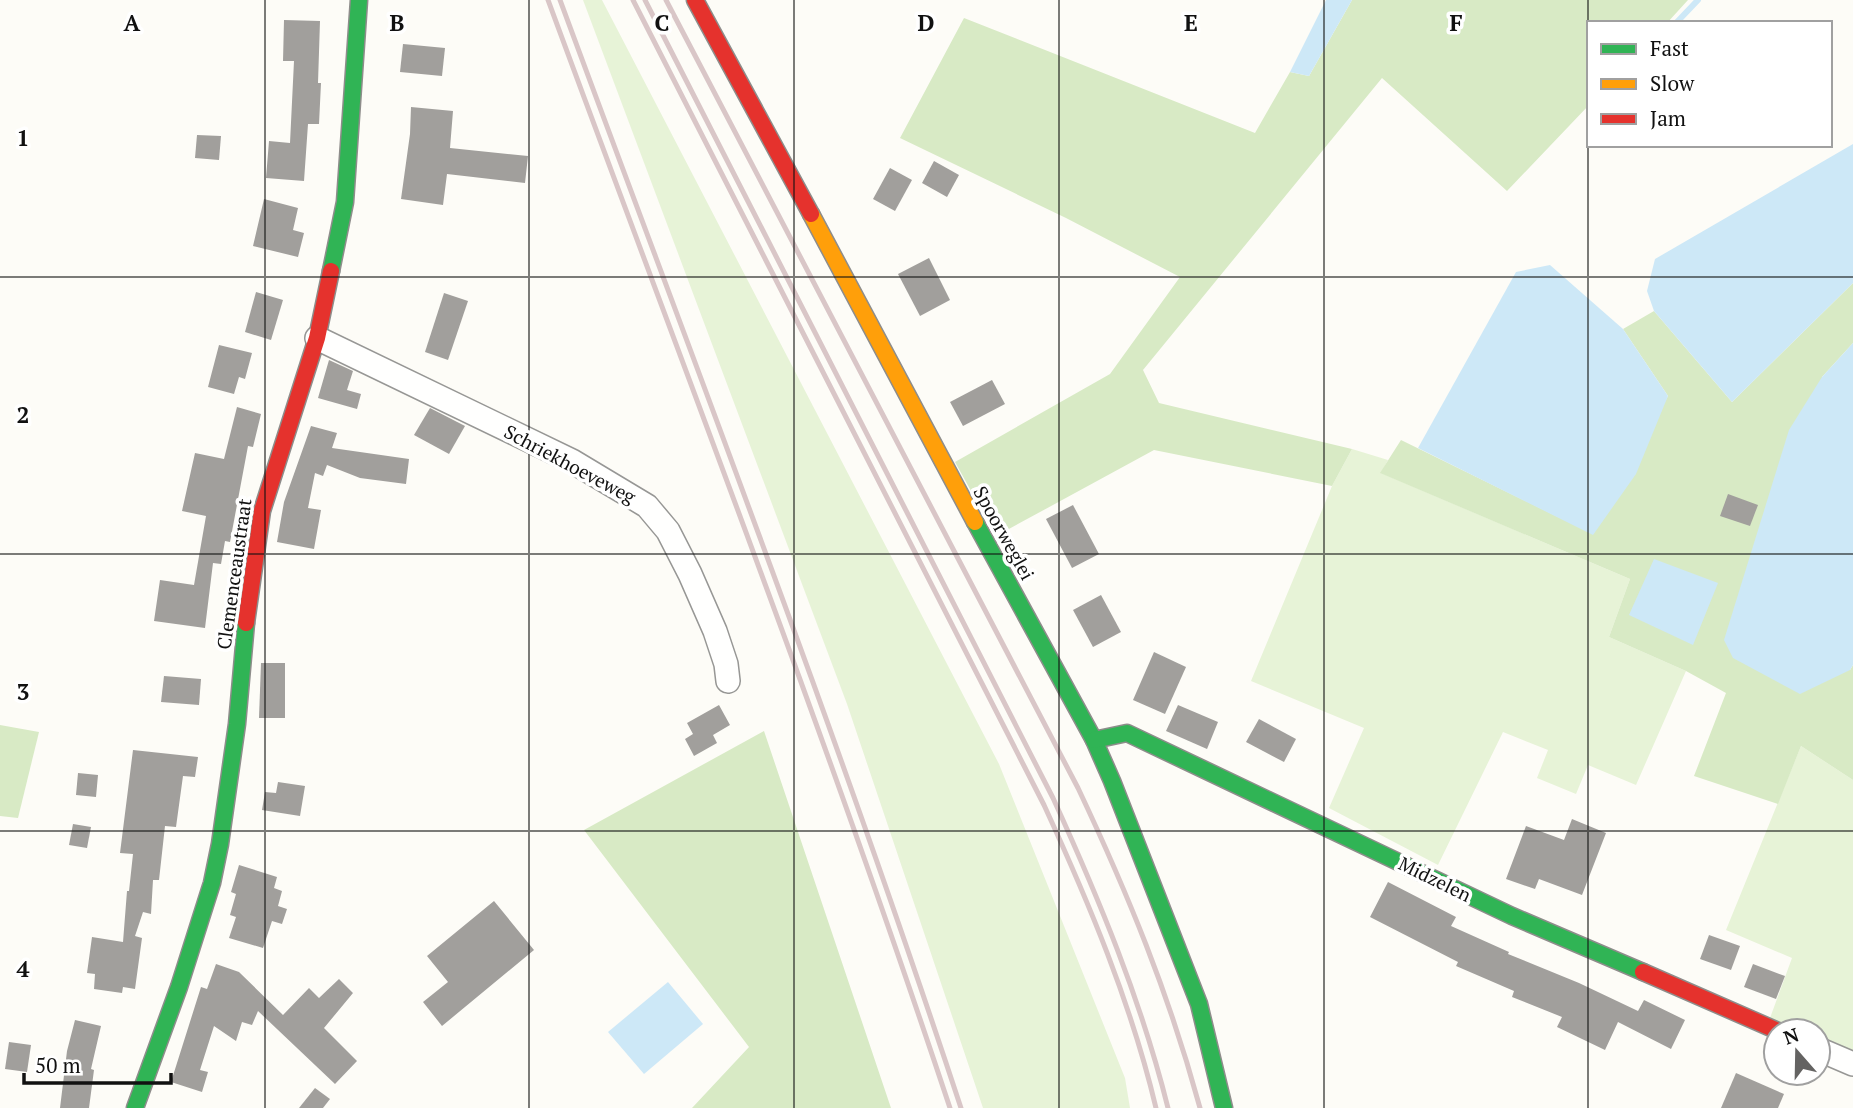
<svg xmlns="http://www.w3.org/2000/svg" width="1853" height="1108" font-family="'PT Serif',serif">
	<rect width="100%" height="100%" fill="#fdfcf7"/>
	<g fill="#e7f3d7">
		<path d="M583 0H602L999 764 1125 1078 1130 1108H983L847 704Z"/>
		<path d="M1352 449 1388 460 1381 473 1630 579 1609 637 1686 671 1636 785 1588 765 1576 794 1537 778 1548 750 1503 732 1438 865 1329 808 1364 728 1251 681 1332 486Z"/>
		<path d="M1801 746 1853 780V1053L1818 1038V1031H1801L1770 1018 1792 958 1726 930Z"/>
	</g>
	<g fill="#d8eac5">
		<path d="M1352 0H1688L1667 23H1589V105L1507 191 1382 78 1143 370 1159 403 1352 449 1332 486 1154 450 996 536 955 462 1110 374 1180 277 1066 218 900 138 964 18 1255 133 1290 72 1309 76Z"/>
		<path d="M1853 283V343L1822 377 1850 670 1853 665V780L1801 746 1778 804 1694 776 1726 693 1686 671 1609 637 1630 579 1380 473 1401 440 1593 534 1668 396 1623 329 1654 311 1732 402Z"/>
		<path d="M0 725 39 732 18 818 0 816Z"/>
		<path d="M764 731 891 1108H692L749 1047 584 830Z"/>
	</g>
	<g fill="#cde8f7">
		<path d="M1326 0H1352L1309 76 1290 72Z"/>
		<path d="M1853 144V283L1732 402 1654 311 1647 291 1655 259Z"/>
		<path d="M1550 265 1623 329 1668 396 1636 474 1593 535 1418 448 1516 272Z"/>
		<path d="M1853 343V665L1850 670 1800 694 1733 658 1724 640 1789 430 1822 377Z"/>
		<path d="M1654 559 1718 583 1693 645 1629 615Z"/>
		<path d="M668 982 703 1024 644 1074 608 1032Z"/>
	</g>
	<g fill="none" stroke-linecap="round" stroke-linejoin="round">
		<path stroke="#cde8f7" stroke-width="6" d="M1677 22 1698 0"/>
	</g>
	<g fill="#a19f9c">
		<path d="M284 20 320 21 318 83H321L319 124H308L304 181 266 178 269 141 290 143 294 61H283Z"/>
		<path d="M403 44 445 48 442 76 400 72Z"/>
		<path d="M411 107 453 111 450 148 528 156 525 183 447 174 443 205 401 199 410 134Z"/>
		<path d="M197 135 221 136 219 160 195 158Z"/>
		<path d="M934 161 959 175 947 197 922 183Z"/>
		<path d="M890 168 912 180 895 211 873 199Z"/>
		<path d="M264 199 298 208 293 230 304 233 298 257 253 246Z"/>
		<path d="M929 258 950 300 920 316 898 274Z"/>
		<path d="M256 292 283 300 271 340 245 332Z"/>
		<path d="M444 293 468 301 448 360 425 352Z"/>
		<path d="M219 345 252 353 245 379 239 377 234 394 208 387Z"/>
		<path d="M329 360 353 371 347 390 361 394 357 409 318 398Z"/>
		<path d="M992 380 1005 404 963 426 950 402Z"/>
		<path d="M237 407 261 414 253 447 248 446 230 542 225 541 221 564 213 563 205 628 154 621 160 580 194 585 206 516 182 511 195 453 224 459Z"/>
		<path d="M430 408 465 426 449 454 414 435Z"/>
		<path d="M311 426 337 433 332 448 409 459 406 484 360 478 327 465 323 476 315 473 308 508 321 510 314 549 277 542 284 502Z"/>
		<path d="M1728 494 1758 505 1750 526 1720 516Z"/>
		<path d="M1073 505 1099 554 1072 568 1046 519Z"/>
		<path d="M1101 595 1121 632 1093 647 1073 610Z"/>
		<path d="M1154 652 1186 667 1165 714 1133 700Z"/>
		<path d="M261 663H285V718H259Z"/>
		<path d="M164 676 201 679 199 705 161 702Z"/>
		<path d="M719 705 730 725 713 735 717 743 694 756 685 739 693 734 687 723Z"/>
		<path d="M1178 705 1218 722 1207 749 1166 731Z"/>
		<path d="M1259 719 1296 739 1284 762 1246 742Z"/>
		<path d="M133 750 198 757 195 777 183 776 176 827 165 826 159 880H153L151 914 143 912 135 936 142 938 135 989 123 987 122 993 94 989 95 974 87 973 92 937 123 942 127 891H129L133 854 120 853Z"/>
		<path d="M78 773 98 775 96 797 76 795Z"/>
		<path d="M278 782 305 786 300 816 262 810 265 792 276 793Z"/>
		<path d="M1572 819 1606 833 1582 895 1539 879 1535 889 1506 879 1526 826 1564 840Z"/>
		<path d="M73 824 91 827 87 848 69 845Z"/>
		<path d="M239 865 277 877 274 888 282 891 278 906 287 909 282 924 272 921 263 948 229 938 236 917 230 915 236 894 231 892Z"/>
		<path d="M1388 882 1456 917 1451 926 1509 952 1508 954 1579 983 1638 1011 1644 1000 1685 1020 1671 1049 1618 1022 1605 1050 1557 1027 1562 1017 1512 997 1514 991 1456 966 1458 962 1370 917Z"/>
		<path d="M494 901 534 950 442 1026 423 1002 448 982 427 956Z"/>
		<path d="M1709 935 1740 946 1731 970 1700 959Z"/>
		<path d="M216 964 239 972 283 1015 309 988 319 998 339 979 353 993 324 1028 357 1061 335 1084 258 1011 252 1025 242 1022 236 1041 214 1026 200 1070 208 1072 202 1092 171 1082 201 987 207 989Z"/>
		<path d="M1753 964 1785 976 1776 999 1744 987Z"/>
		<path d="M75 1020 101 1026 91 1069 94 1070 89 1108H60L67 1051Z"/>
		<path d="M9 1042 31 1045 27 1072 5 1069Z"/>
		<path d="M1736 1073 1784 1094 1778 1108H1721Z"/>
		<path d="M315 1088 330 1099 323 1108H299Z"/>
	</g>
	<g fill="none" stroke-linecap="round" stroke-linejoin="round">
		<defs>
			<g id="street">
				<path d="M317 338 572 461 647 506 668 531 690 574 715 631 726 664 728 681"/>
				<path d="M1818 1049 1853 1064"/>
			</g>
			<g id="fast">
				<path d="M331 271 345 202 359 0"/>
				<path d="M975 522 1094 740 1112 781 1199 1004 1224 1108"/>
				<path d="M1094 740 1127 733 1512 916 1643 972"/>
				<path d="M135 1108 179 987 212 883 220 844 237 724 246 623"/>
			</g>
			<path id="slow" d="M811 214 975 522"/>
			<g id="jam">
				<path d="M695 0 811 214"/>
				<path d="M246 623 262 511 317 338 331 271"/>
				<path d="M1643 972 1778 1031"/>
			</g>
		</defs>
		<use href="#street" stroke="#979795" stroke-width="26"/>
		<use href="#fast" stroke="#8e8d8b" stroke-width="19"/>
		<use href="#slow" stroke="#8e8d8b" stroke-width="19"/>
		<use href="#jam" stroke="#8e8d8b" stroke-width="19"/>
		<use href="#street" stroke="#fffffe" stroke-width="23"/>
		<use href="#fast" stroke="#30b455" stroke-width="16"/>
		<use href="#slow" stroke="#ff9f0a" stroke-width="16"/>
		<use href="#jam" stroke="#e5322d" stroke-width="16"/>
		<g stroke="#d9c6c7" stroke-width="5">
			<path d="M548 0C684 369 826 735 950 1108"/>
			<path d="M560 0C696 368 838 735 961 1108"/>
			<path d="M633 0 1044 805C1089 903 1131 1003 1156 1108"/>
			<path d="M645 0 1053 798C1099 899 1141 1000 1168 1108"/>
			<path d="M666 0 1078 788C1128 894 1169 994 1200 1108"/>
		</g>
	</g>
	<path fill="none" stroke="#111" stroke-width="2" stroke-opacity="0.55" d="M265 0V1108M529 0V1108M794 0V1108M1059 0V1108M1324 0V1108M1588 0V1108M0 277H1853M0 554H1853M0 831H1853"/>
	<g text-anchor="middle" stroke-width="7" stroke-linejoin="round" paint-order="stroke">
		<g font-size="19" fill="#111" stroke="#fff">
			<text transform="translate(570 464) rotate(28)" y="7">Schriekhoeveweg</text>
			<text transform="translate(1004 533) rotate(61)" y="7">Spoorweglei</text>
			<text transform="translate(234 574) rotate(-82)" y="7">Clemenceaustraat</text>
			<text transform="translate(1435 879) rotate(26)" y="7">Midzelen</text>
		</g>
	</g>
	<g font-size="23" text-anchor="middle" font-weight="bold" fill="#111" stroke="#fff" stroke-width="7" stroke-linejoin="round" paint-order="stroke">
		<text x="132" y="31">A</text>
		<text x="397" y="31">B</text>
		<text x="662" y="31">C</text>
		<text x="926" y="31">D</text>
		<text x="1191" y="31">E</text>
		<text x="1456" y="31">F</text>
		<text x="23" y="146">1</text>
		<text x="23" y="423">2</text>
		<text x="23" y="700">3</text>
		<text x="23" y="977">4</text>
	</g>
	<rect x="1587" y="21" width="245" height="126" fill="#ffffff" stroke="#a0a0a0" stroke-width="2"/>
	<rect x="1601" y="44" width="35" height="10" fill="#30b455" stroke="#a0a0a0" stroke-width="2"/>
	<text x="1650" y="56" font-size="21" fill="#111111">Fast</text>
	<rect x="1601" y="79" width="35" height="10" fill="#ff9f0a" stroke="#a0a0a0" stroke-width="2"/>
	<text x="1650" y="91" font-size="21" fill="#111111">Slow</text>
	<rect x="1601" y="114" width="35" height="10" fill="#e5322d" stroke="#a0a0a0" stroke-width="2"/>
	<text x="1650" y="126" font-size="21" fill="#111111">Jam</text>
	<g transform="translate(1797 1052) rotate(340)"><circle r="33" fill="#ffffff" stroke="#a0a0a0" stroke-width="2"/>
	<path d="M0-5L12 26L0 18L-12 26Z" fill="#646362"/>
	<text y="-10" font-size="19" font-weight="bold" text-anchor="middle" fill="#111111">N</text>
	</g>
	<path d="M24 1073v10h147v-10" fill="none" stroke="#111111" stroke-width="3.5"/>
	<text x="35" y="1073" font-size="21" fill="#111111" stroke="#ffffff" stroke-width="5" paint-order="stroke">50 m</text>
</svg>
